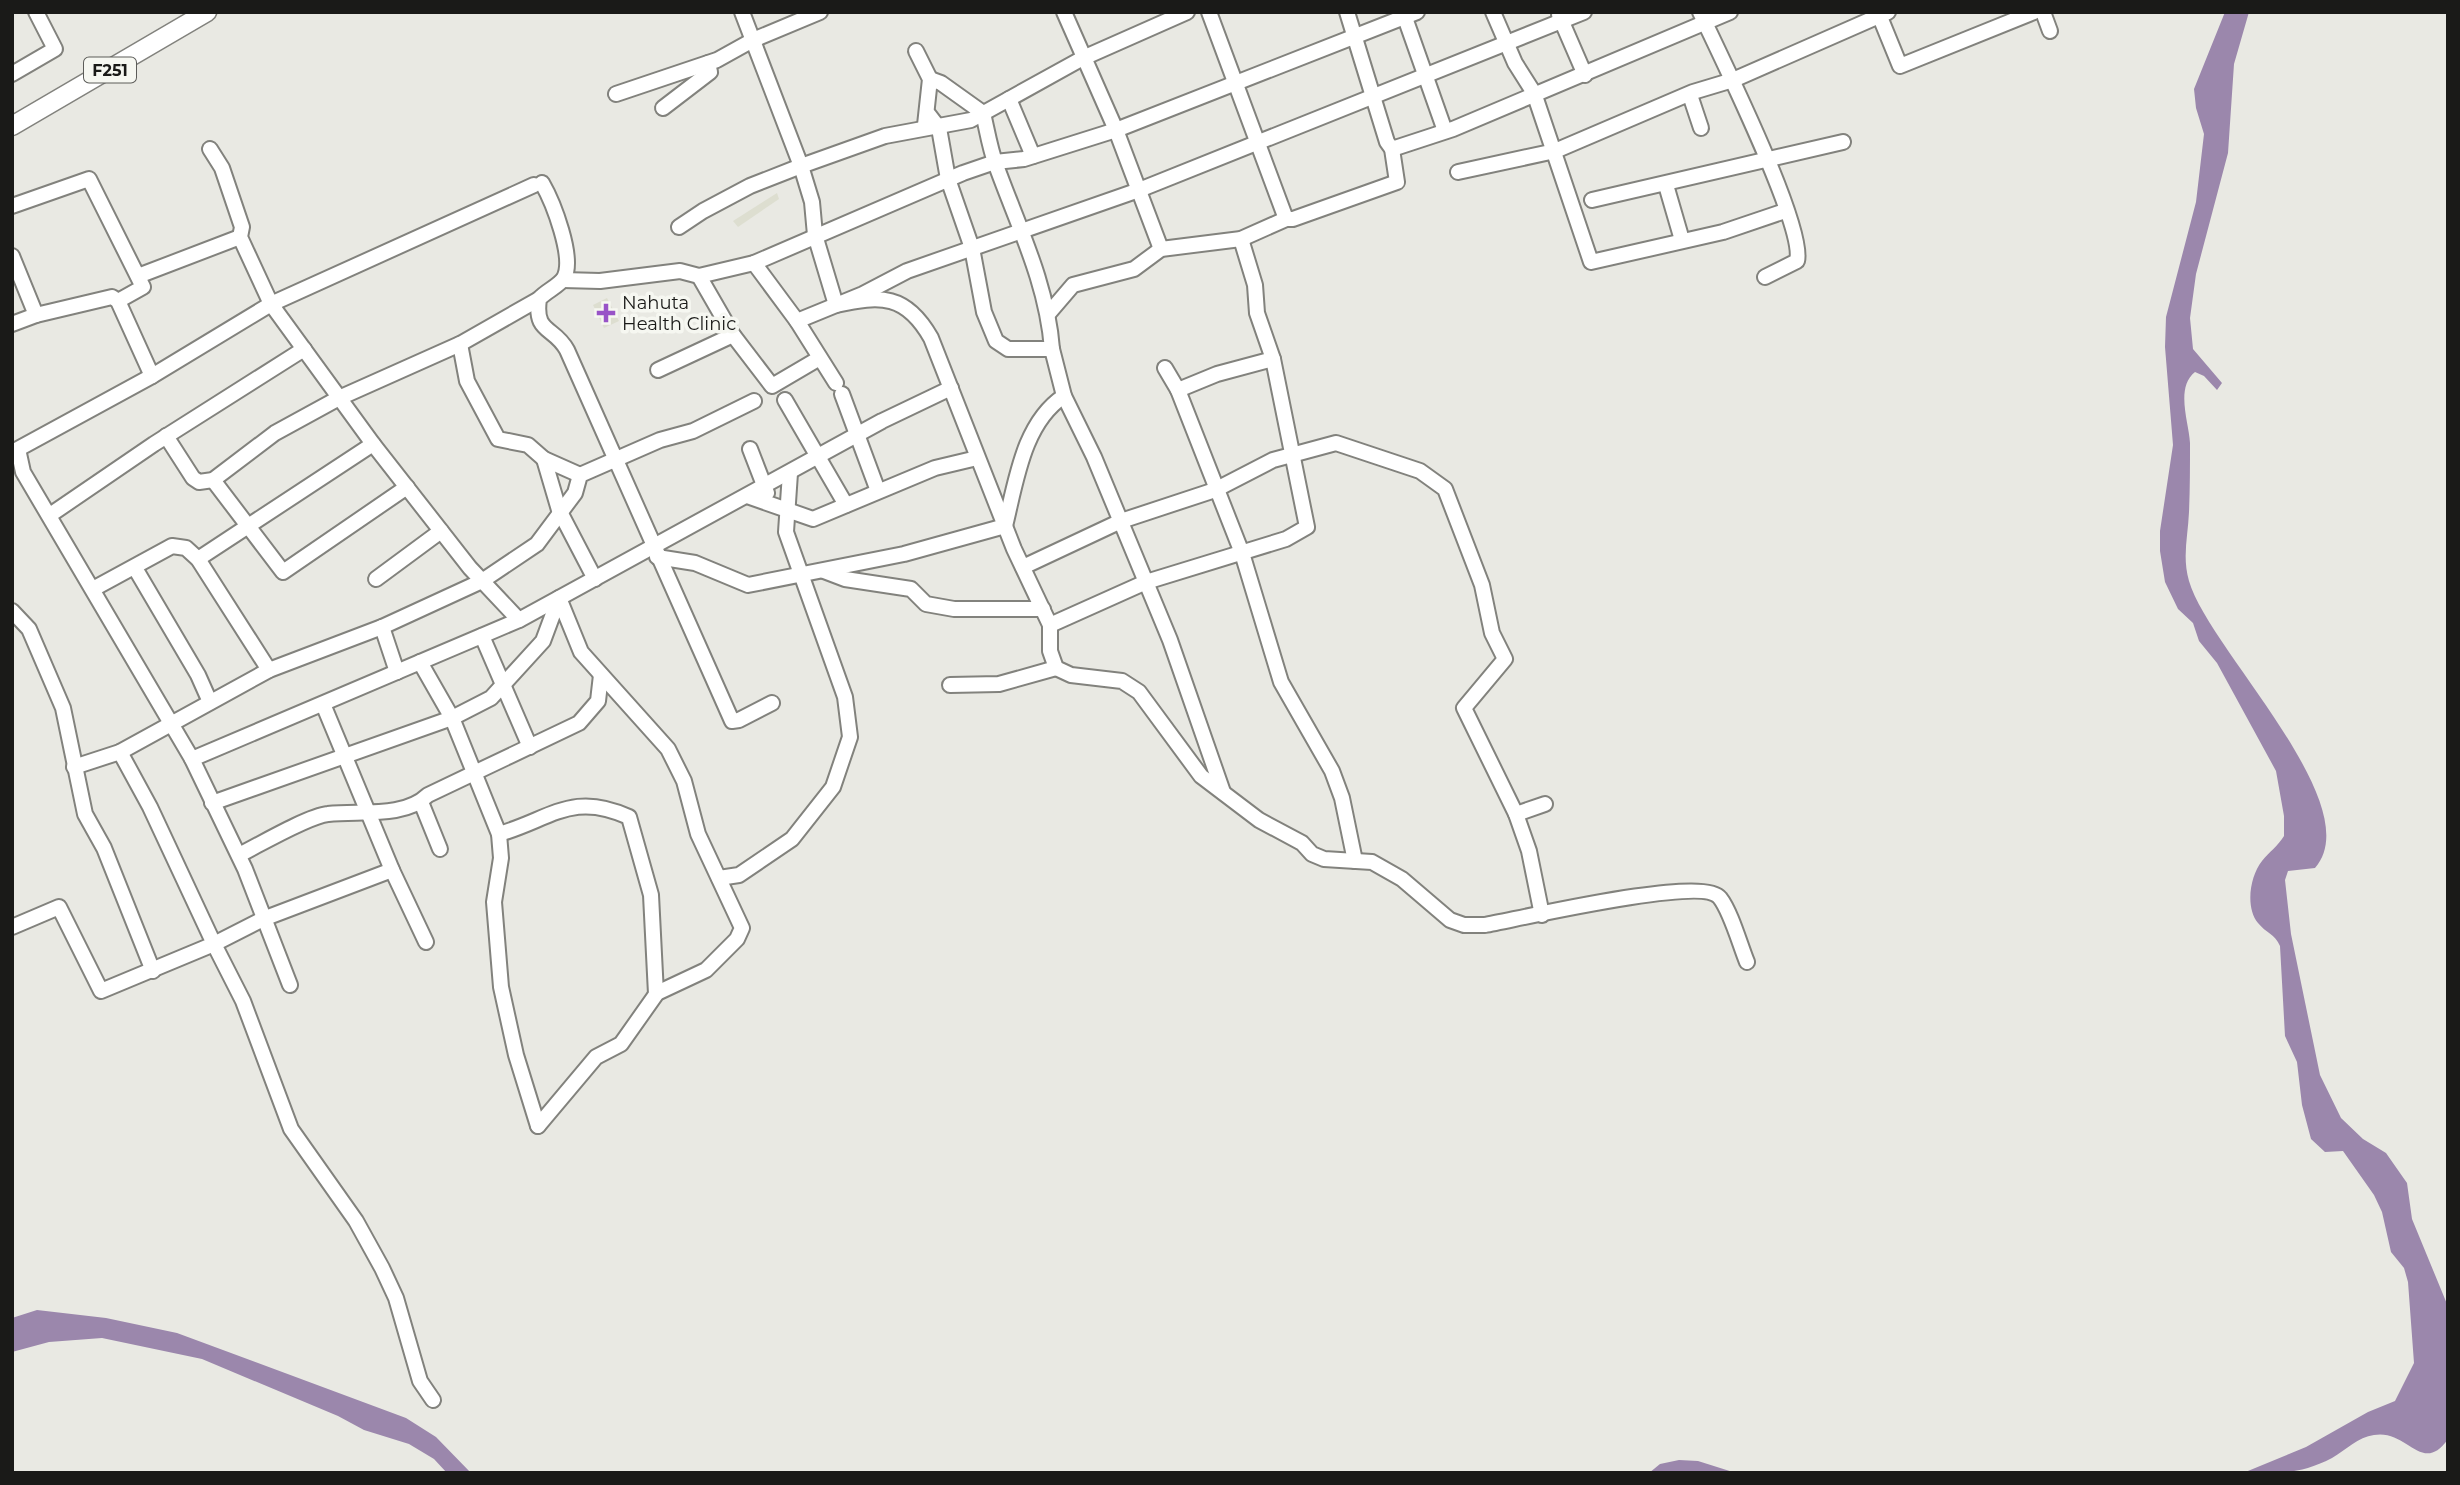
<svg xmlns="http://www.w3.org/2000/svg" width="2460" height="1485" font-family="Montserrat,sans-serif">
	<rect width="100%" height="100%" fill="#e9e9e3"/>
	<g fill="#ddded0">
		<path d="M777 193 779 199 738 227 733 221Z"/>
		<path d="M607 298 619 321 604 328 593 305Z"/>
	</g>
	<g fill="#9b87ac">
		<path d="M2225 12H2249L2234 64 2228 153 2196 274 2190 318 2193 349 2222 383 2217 390 2204 376 2195 372C2175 388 2189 422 2190 443 2190 466 2190 490 2189 512 2188 536 2182 557 2189 581 2208 648 2370 805 2315 868L2288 871 2285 880 2291 934 2320 1075 2341 1118 2363 1139 2386 1153 2407 1183 2412 1219 2447 1304 2448 1439C2422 1476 2408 1429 2374 1435 2358 1437 2346 1450 2332 1458 2299 1475 2279 1473 2243 1473L2306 1447 2368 1412 2395 1401 2414 1363 2408 1282 2404 1268 2391 1252 2382 1212 2374 1195 2343 1151 2325 1152 2311 1139 2302 1105 2297 1062 2285 1036 2280 946C2275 934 2266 933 2258 923 2245 907 2250 876 2262 861 2269 852 2278 846 2284 836V816L2276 771 2217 663 2199 641 2193 623 2178 609 2165 582 2160 551V531L2173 445 2165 347 2166 317 2196 202 2204 134 2196 108 2194 89Z"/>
		<path d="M37 1310 106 1318 177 1333 406 1418 436 1437 471 1473H447L434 1459 409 1444 364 1430 338 1416 202 1359 102 1338 49 1342 12 1352V1318Z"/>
		<path d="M1679 1460 1698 1461 1736 1473H1649L1660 1464Z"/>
	</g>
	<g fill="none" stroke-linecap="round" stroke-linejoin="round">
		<defs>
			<g id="minor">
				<path d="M742 12 801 166 812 202 815 235 836 305C881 295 906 294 931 338L1014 549 1050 625V651L1056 668 1071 675 1122 681 1139 692 1201 776 1259 820 1302 843 1312 854 1324 859 1372 862 1402 879 1450 920 1464 925H1485C1519 919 1703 875 1720 898 1731 912 1740 945 1747 962"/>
				<path d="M1064 12 1116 130 1161 249"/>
				<path d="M1209 12 1286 219"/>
				<path d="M1403 12 1445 131"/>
				<path d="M1493 12 1515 63 1534 93 1591 262 1723 232 1785 211"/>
				<path d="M1700 12C1719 53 1806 228 1797 261L1765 277"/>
				<path d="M2043 12 2050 31"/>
				<path d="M1559 15 1585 75"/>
				<path d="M1880 17 1900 66 2034 12"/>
				<path d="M916 51 930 79 925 125"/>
				<path d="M12 74 55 49 36 12"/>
				<path d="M616 94 717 60 753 40 820 12"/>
				<path d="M1690 95 1701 128"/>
				<path d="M1009 99 1033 156"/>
				<path d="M663 108 710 72 708 63"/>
				<path d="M929 115 939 128 948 179 972 248 984 312 996 341 1008 349H1052C1047 283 1018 226 996 165 990 149 987 130 983 113L941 83 930 79"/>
				<path d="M210 149 222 168 242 227 240 237 271 304 373 444 470 568 519 620"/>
				<path d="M1392 149 1453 129 1730 12"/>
				<path d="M1458 172 1555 151 1693 92 1733 80 1888 12"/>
				<path d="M542 183C553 202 575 258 564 278 559 286 546 291 539 299 534 334 554 326 567 350L732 721 739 720 772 703"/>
				<path d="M1666 185 1682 240"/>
				<path d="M1592 200 1843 142"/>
				<path d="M12 206 89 179 143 287 118 301"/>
				<path d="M679 227 703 211 750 186 801 166 885 136 971 120 1083 58 1187 12"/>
				<path d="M1241 239 1255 285 1257 313 1273 359"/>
				<path d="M12 256 36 315"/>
				<path d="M754 263 797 321 836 383"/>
				<path d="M138 276 240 237"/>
				<path d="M699 276 733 335 772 386 818 359"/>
				<path d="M563 280 600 281 680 271 699 276 754 263 963 173 995 162 1024 159 1116 130 1417 12"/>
				<path d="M1049 313 1073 285 1134 269 1161 249 1241 239 1286 219H1293L1397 182 1392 149 1387 142 1347 12"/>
				<path d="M797 321 863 294 907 271 1139 190 1584 12"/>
				<path d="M12 324 36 315 112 297 118 301 152 376"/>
				<path d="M460 344 467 381 498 439 528 445 544 459 580 475"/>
				<path d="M1052 349 1064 396 1094 457 1170 640 1223 792"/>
				<path d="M1165 368 1178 390 1242 553 1281 682 1332 771 1342 798 1355 861"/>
				<path d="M658 370 733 335"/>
				<path d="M842 394 878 491"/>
				<path d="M785 400 846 505"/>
				<path d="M166 436 193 478 199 482 213 480 275 433 339 398 460 344 539 299"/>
				<path d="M750 449 767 493"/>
				<path d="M544 459 559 510 595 579"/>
				<path d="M213 480 283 572 407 487"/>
				<path d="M747 496 813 519 935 468 977 458"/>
				<path d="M50 515 154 444 304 349"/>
				<path d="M657 557 695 563 748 585 904 554 1005 526C1016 482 1023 423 1064 396"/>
				<path d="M198 559 373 444"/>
				<path d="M1023 567 1121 521 1215 490 1273 460 1336 443 1420 471 1445 489 1482 585 1492 633 1505 659 1464 708 1516 814 1529 851 1542 915"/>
				<path d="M135 568 198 675 210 702"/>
				<path d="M824 571 845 579 911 589 926 604 954 609H1043"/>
				<path d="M376 579 441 531"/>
				<path d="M93 589 172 546 186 548 198 559 269 670"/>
				<path d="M12 611 29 629 63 708 85 814 104 848 153 971"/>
				<path d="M1050 625 1146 582 1286 539 1307 527 1273 359 1217 374 1178 390"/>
				<path d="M382 627 397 672"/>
				<path d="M482 636 530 747"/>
				<path d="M420 662 452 718 499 834 501 858 494 902 501 987 516 1055 538 1126"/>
				<path d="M950 685 999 684 1056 668"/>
				<path d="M323 704 392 870 426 942"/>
				<path d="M192 759 519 620 882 421 951 388"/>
				<path d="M74 767 120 752 269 670 382 627 482 581 537 544 575 493 580 475 660 440 693 431 754 401"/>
				<path d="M421 802 440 849"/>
				<path d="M212 803 452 718 491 698 543 641 559 598 581 652 668 749 684 781 698 834 742 928 737 939 706 970 657 993 621 1044 596 1057 538 1126"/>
				<path d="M1516 814 1545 804"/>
				<path d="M499 834C551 819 572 791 629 817L651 895 656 994"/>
				<path d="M239 855C259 845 308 816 328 814 359 810 403 819 428 795L579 723 598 701 601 675"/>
				<path d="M392 870 263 919 214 944 243 1001 291 1129 356 1221 382 1268 396 1298 420 1381 433 1400"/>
				<path d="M719 878 739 875 792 839 833 787 850 737 845 697 786 532 790 473"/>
				<path d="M12 927 59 907 101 991 214 944 150 807 120 752"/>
				<path d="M290 985 245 869 192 759 23 472 18 449 152 376 271 304 534 185"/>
			</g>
			<path id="major" d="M12 126 207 12"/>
		</defs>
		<use href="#minor" stroke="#82827d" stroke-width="18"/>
		<use href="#major" stroke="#82827d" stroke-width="21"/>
		<use href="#minor" stroke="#fff" stroke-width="14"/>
		<use href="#major" stroke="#fff" stroke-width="18"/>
	</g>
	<path fill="#9853c7" stroke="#f6f7f1" stroke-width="2.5" d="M602.5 302.5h7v7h7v7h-7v7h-7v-7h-7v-7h7z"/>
	<g text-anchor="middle" stroke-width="7" stroke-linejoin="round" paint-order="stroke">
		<rect fill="#f6f7f1" stroke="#5c5c59" stroke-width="2" x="84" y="57.5" width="52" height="25" rx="5"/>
		<g font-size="16" font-weight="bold" fill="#1a1a18">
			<text x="110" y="76">F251</text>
		</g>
		<g font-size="18" fill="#1a1a18" stroke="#f6f7f1" text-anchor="start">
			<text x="622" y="309">Nahuta<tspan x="622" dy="21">Health Clinic</tspan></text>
		</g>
	</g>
	<rect width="2460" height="1485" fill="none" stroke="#1a1a18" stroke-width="28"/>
</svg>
